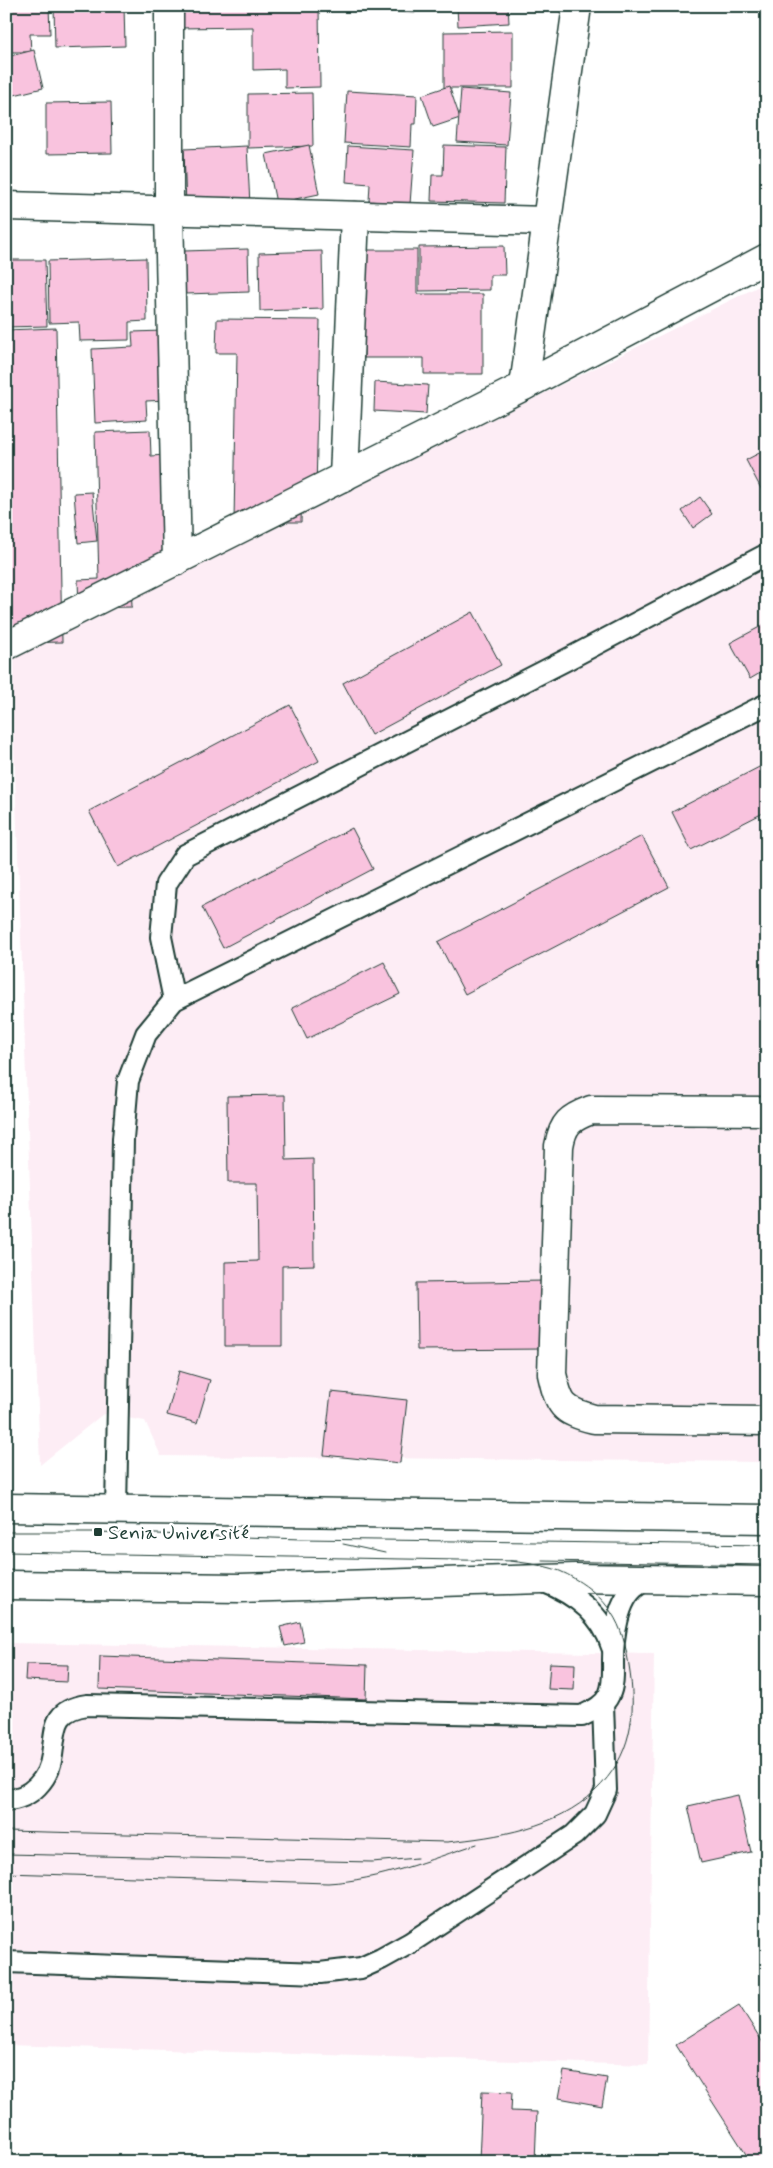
<svg xmlns="http://www.w3.org/2000/svg" width="773" height="2168" font-family="Mynerve,sans-serif">
	<rect width="100%" height="100%" fill="#fff"/>
	<filter id="ink" filterUnits="userSpaceOnUse"><feTurbulence type="fractalNoise" baseFrequency=".02" numOctaves="2"/><feDisplacementMap in="SourceGraphic" scale="10" xChannelSelector="R" yChannelSelector="G"/><feConvolveMatrix kernelMatrix="1 2 1 2 8 2 1 2 1" color-interpolation-filters="sRGB"/></filter>
	<g filter="url(#ink)">
		<g fill="#fdedf5">
			<path d="M767 282V1462L161 1456 145 1421 103 1414 40 1465 11 660Z"/>
			<path d="M6 1643 654 1654 648 2065 6 2045Z"/>
		</g>
		<g fill="#f9c3de" stroke="#1f3d34">
			<path d="M6 6H49L50 34H30L31 52H6Z"/>
			<path d="M54 6H124L125 46 55 48Z"/>
			<path d="M177 6H319L320 87 285 88V69L253 70V27L177 28Z"/>
			<path d="M346 6H416L415 13 345 10Z"/>
			<path d="M457 6H508L509 23 458 26Z"/>
			<path d="M513 31V88H444V32Z"/>
			<path d="M34 50 43 88 6 97V57Z"/>
			<path d="M449 86 460 118 433 127 422 95Z"/>
			<path d="M461 89 511 93 507 145 457 142Z"/>
			<path d="M347 91 417 95 416 124H412L411 147 344 143Z"/>
			<path d="M312 93 313 146 248 148V94Z"/>
			<path d="M111 102 112 153 46 154V103Z"/>
			<path d="M309 145 319 194 276 203 266 154Z"/>
			<path d="M444 145 506 147 504 203 431 201 432 175H443Z"/>
			<path d="M247 146 250 205 186 207 184 149Z"/>
			<path d="M348 146 414 150 410 204 369 201 370 184 346 182Z"/>
			<path d="M504 246 505 275H490V290L419 291V247Z"/>
			<path d="M248 249 249 292 185 294 184 251Z"/>
			<path d="M364 250H417V294H483V374H424V358H364Z"/>
			<path d="M322 251 323 309 260 311 259 253Z"/>
			<path d="M146 258 147 321 129 322V340L80 341 79 322 49 323 48 261Z"/>
			<path d="M6 260H45L47 326 6 327Z"/>
			<path d="M217 319 320 320 316 490 302 489 301 522H234L237 353H216Z"/>
			<path d="M56 328 62 642 6 643V330Z"/>
			<path d="M163 331 166 400 146 401 147 420 95 423 92 349 133 347 132 332Z"/>
			<path d="M375 382 428 385 426 414 374 411Z"/>
			<path d="M150 430 151 456 165 455 168 581 131 582 132 607 79 608 78 580 99 579 95 432Z"/>
			<path d="M767 449V500L746 460Z"/>
			<path d="M92 492 97 541 78 543 74 493Z"/>
			<path d="M700 497 712 514 693 528 682 511Z"/>
			<path d="M473 612 501 665 371 735 343 683Z"/>
			<path d="M767 623V669L750 679 730 643Z"/>
			<path d="M290 705 319 761 118 867 89 811Z"/>
			<path d="M767 763V811L691 850 672 812Z"/>
			<path d="M352 828 373 869 223 948 202 907Z"/>
			<path d="M642 836 669 887 465 994 438 942Z"/>
			<path d="M384 962 400 994 307 1039 292 1008Z"/>
			<path d="M285 1095 286 1160 313 1159 314 1265 282 1266V1346H225V1262L258 1261 257 1183H228L227 1096Z"/>
			<path d="M545 1281 546 1349 417 1350 416 1283Z"/>
			<path d="M179 1371 210 1380 197 1423 167 1415Z"/>
			<path d="M331 1392 407 1400 400 1463 324 1455Z"/>
			<path d="M300 1622 304 1642 285 1646 280 1627Z"/>
			<path d="M100 1656 367 1665 366 1699 99 1689Z"/>
			<path d="M550 1663 575 1664 574 1690 548 1689Z"/>
			<path d="M26 1664 68 1665 67 1682 25 1680Z"/>
			<path d="M738 1795 751 1852 701 1863 688 1806Z"/>
			<path d="M739 2005 767 2049V2162H751L676 2045Z"/>
			<path d="M564 2071 607 2078 602 2106 559 2098Z"/>
			<path d="M482 2091 512 2092 511 2111 537 2112 535 2162H479Z"/>
		</g>
		<g fill="none" stroke-linecap="round" stroke-linejoin="round">
			<defs>
				<g id="lane">
					<path d="M174 1000 161 937 166 884 185 855 568 659 767 554"/>
					<path d="M116 1510 123 1139 128 1081 146 1034 174 1000 767 704"/>
					<path d="M542 1581C573 1593 602 1614 612 1647"/>
					<path d="M6 1800C31 1799 49 1779 52 1755 56 1727 53 1710 87 1705L582 1716C592 1711 604 1706 609 1695 614 1685 613 1671 613 1660 613 1639 617 1598 638 1585 642 1582 648 1581 653 1580"/>
					<path d="M6 1962 320 1973 361 1968 381 1959 410 1943 574 1835 595 1814 606 1790 603 1704"/>
				</g>
				<g id="street">
					<path d="M169 6V211L177 561"/>
					<path d="M6 206 547 221"/>
					<path d="M524 386 577 6"/>
					<path d="M344 477 355 216"/>
					<path d="M6 646 524 386 767 258"/>
					<path d="M767 1111 591 1110C570 1118 563 1123 559 1146L552 1374C559 1405 562 1411 594 1419L767 1421"/>
				</g>
				<g id="secondary">
					<path d="M6 1508 767 1519"/>
					<path d="M6 1585 240 1588 575 1578 767 1581"/>
				</g>
			</defs>
			<use href="#lane" stroke="#1f3d34" stroke-width="24"/>
			<use href="#street" stroke="#1f3d34" stroke-width="31"/>
			<use href="#secondary" stroke="#1f3d34" stroke-width="31"/>
			<use href="#lane" stroke="#fff" stroke-width="20"/>
			<use href="#street" stroke="#fff" stroke-width="28"/>
			<use href="#secondary" stroke="#fff" stroke-width="28"/>
			<g stroke="#1f3d34" stroke-width="1">
				<path d="M6 1532H98L301 1539 767 1545"/>
				<path d="M343 1544 385 1553"/>
				<path d="M6 1552 517 1561"/>
				<path d="M542 1561 767 1565"/>
				<path d="M6 1831 447 1842C497 1837 557 1828 595 1791 632 1756 637 1714 629 1666 626 1647 622 1628 611 1612 603 1599 589 1587 575 1579 556 1566 533 1564 510 1561"/>
				<path d="M6 1854 372 1862 417 1858"/>
				<path d="M6 1873 328 1883C380 1880 428 1860 477 1844"/>
			</g>
		</g>
	</g>
	<rect fill="#1f3d34" stroke="#fff" stroke-width="2" x="93" y="1527" width="10" height="10" rx="2.5"/>
	<g text-anchor="middle" stroke-width="4.5" stroke-linejoin="round" paint-order="stroke">
		<g font-size="20" fill="#1f3d34" stroke="#fff" text-anchor="start">
			<text x="108" y="1539">Senia Université</text>
		</g>
	</g>
	<rect width="773" height="2168" fill="none" stroke="#fff" stroke-width="25"/>
	<rect x="12" y="12" width="748" height="2143" fill="none" stroke="#1f3d34" stroke-width="2" filter="url(#ink)"/>
</svg>
